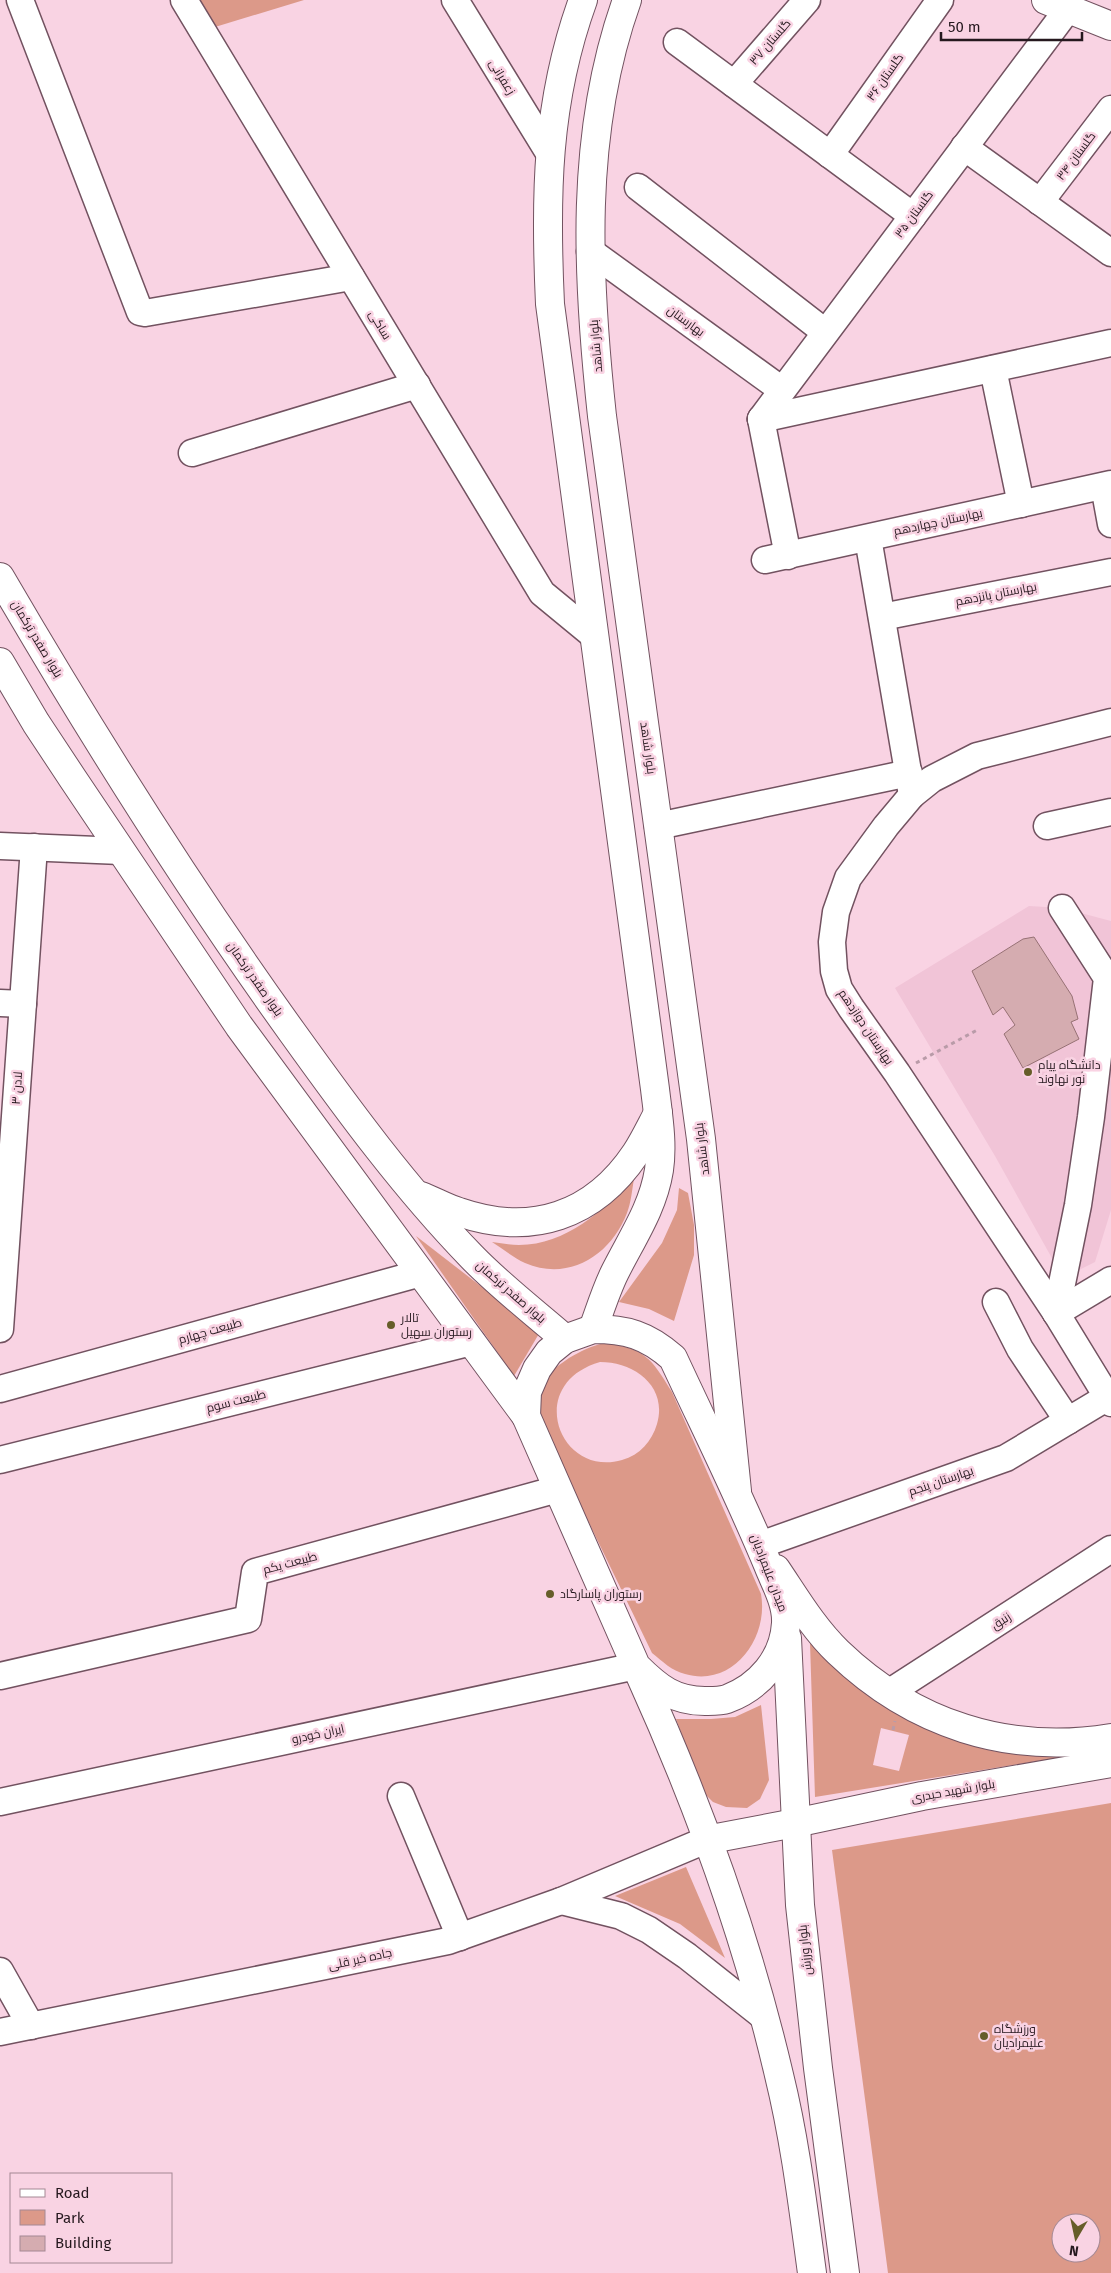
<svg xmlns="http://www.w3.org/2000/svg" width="1111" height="2273" font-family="'Fira Sans',Cairo,sans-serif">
	<rect width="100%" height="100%" fill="#f9d3e3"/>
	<path fill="#f1c4d7" d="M1029 906 1062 908 1111 921V1210L1095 1262 1063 1278 995 1156 895 988Z"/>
	<g fill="#dc9989" fill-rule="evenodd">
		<path d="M197 0H304L215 27Z"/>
		<path d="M634 1179C632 1190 631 1203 627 1213 611 1255 569 1282 525 1263 514 1258 503 1249 492 1242 501 1243 510 1245 519 1245 566 1245 603 1210 634 1179Z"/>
		<path d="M679 1188 688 1193 694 1225V1255L674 1321 649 1309 619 1302 662 1243 677 1210Z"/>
		<path d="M416 1236 540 1332 514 1376Z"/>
		<path d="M604 1343C645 1348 651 1358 672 1392L761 1594C769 1638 733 1688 685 1674 672 1671 662 1661 652 1653L546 1434C541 1419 535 1393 545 1378 551 1370 561 1364 569 1358 581 1351 591 1346 604 1343ZM600 1362C634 1362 668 1386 657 1424 652 1441 640 1455 622 1460 559 1478 524 1384 600 1362Z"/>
		<path d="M810 1643C863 1686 937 1746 1007 1753 1033 1755 1060 1753 1087 1753L815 1797ZM881 1728 909 1735 899 1771 873 1765Z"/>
		<path d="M761 1705 769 1780 760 1799 747 1808 726 1807 713 1802 703 1792 676 1719H711L735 1717Z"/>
		<path d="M1111 1803V2273H888L832 1850ZM1061 2223H1091V2253H1061Z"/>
		<path d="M686 1867 725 1958 680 1924 615 1896Z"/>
	</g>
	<path fill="#d5acb0" stroke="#967174" d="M1034 937 1072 996 1078 1019 1071 1022 1079 1039 1023 1068 1004 1034 1015 1025 1003 1007 993 1015 972 971 1023 939Z"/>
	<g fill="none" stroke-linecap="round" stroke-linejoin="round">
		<defs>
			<g id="minor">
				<path d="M20 0 140 312 145 313 351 277"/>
				<path d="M184 0 542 593 593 635"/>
				<path d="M455 0 549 153"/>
				<path d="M677 42 913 216"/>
				<path d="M734 84 807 0"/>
				<path d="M964 147 1111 253"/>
				<path d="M830 155 940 0"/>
				<path d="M638 187 825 332"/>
				<path d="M1040 202 1111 109"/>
				<path d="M590 251 782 390"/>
				<path d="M993 369 1021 504"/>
				<path d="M761 419 1068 9"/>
				<path d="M761 419 1111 343"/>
				<path d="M761 419 788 556"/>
				<path d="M192 453 417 385"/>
				<path d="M1104 486 1111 524"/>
				<path d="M868 538 912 795"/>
				<path d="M765 560 1111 484"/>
				<path d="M882 617 1111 572"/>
				<path d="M1111 722 977 756 932 779 912 795 886 826 848 878 836 912 832 942 834 971 839 989 851 1008 897 1073 1056 1313 1111 1403"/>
				<path d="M658 826 909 773"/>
				<path d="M1047 826 1111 812"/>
				<path d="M0 846 121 851"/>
				<path d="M0 1003 23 1004"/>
				<path d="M996 1302 1020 1349 1068 1421"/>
				<path d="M1056 1313 1078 1205 1091 1117 1107 978 1062 908"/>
				<path d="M1056 1313 1111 1280"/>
				<path d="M0 1329 34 847"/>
				<path d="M0 1389 421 1273"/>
				<path d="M0 1460 472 1342"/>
				<path d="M760 1545 1006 1458 1111 1395"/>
				<path d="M0 1676 248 1619 255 1572 558 1489"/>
				<path d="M890 1692 1111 1549"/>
				<path d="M401 1796 460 1937"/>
				<path d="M0 1802 636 1666"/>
				<path d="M561 1901 621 1916 649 1930 687 1956 764 2017"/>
				<path d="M0 1971 31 2026"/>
				<path d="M0 2032 448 1941 561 1901 706 1840"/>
			</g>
			<g id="major">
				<path d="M583 0C546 102 545 197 550 304L655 1089C658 1115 663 1143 659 1170 653 1208 632 1238 615 1272 606 1290 600 1310 593 1329"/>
				<path d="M627 0C579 134 587 277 602 416L701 1139 737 1491"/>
				<path d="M1046 0 1111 26"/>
				<path d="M776 1569C795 1597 813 1628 838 1652 913 1724 1008 1755 1111 1738"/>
				<path d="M795 1823 922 1796 1111 1763"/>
			</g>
			<g id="highway">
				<path d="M0 577C91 733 187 886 292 1032 348 1110 405 1188 472 1257 500 1286 534 1312 565 1339"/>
				<path d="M0 662 36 723 73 779 239 1026 526 1416"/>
				<path d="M421 1196C434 1201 446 1208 459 1212 531 1237 594 1216 636 1153 644 1141 651 1126 658 1113"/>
				<path d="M593 1329C626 1329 647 1335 673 1358 705 1427 739 1495 768 1565 775 1583 787 1603 786 1623 784 1659 759 1687 727 1699 721 1701 714 1701 708 1701 675 1702 658 1688 636 1666L526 1416 527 1392 537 1369 549 1352 565 1339Z"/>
				<path d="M787 1638 800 1905 818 2068 845 2273"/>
				<path d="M640 1675C698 1803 747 1938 779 2075 795 2140 803 2207 812 2273"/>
				<path d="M706 1840 795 1823"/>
			</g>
		</defs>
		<use href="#minor" stroke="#725260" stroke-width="29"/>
		<use href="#major" stroke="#725260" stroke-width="30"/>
		<use href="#highway" stroke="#725260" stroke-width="30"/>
		<g stroke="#b99ba8" stroke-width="3" stroke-dasharray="4 4" stroke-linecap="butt">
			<path d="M916 1063 979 1029"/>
			<path d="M893 1730 895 1721"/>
		</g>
		<use href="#minor" stroke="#fff" stroke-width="26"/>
		<use href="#major" stroke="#fff" stroke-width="28"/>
		<use href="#highway" stroke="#fff" stroke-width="28"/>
	</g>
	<g fill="#665d29" stroke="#f9d3e3" stroke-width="2">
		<circle cx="1028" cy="1072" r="5"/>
		<circle cx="391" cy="1325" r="5"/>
		<circle cx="550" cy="1594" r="5"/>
		<circle cx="984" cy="2036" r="5"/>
	</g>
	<g text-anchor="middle" stroke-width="5" stroke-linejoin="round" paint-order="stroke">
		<g font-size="12" fill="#25181e" stroke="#f9d3e3">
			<text transform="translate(770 42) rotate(-49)" y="4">گلستان ۳۷</text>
			<text transform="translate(502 77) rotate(59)" y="4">زعفرانی</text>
			<text transform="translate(885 77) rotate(-55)" y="4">گلستان ۳۶</text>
			<text transform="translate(1076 156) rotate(-53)" y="4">گلستان ۳۴</text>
			<text transform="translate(914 214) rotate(-53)" y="4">گلستان ۳۵</text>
			<text transform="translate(686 321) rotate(36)" y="4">بهارستان</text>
			<text transform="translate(380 325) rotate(59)" y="4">ساکی</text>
			<text transform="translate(596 346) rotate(-95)" y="4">بلوار شاهد</text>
			<text transform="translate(938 522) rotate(-12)" y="4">بهارستان چهاردهم</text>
			<text transform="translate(996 594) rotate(-11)" y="4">بهارستان پانزدهم</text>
			<text transform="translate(37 639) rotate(59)" y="4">بلوار صفدر ترکمان</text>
			<text transform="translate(648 748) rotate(82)" y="4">بلوار شاهد</text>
			<text transform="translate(255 979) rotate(55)" y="4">بلوار صفدر ترکمان</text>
			<text transform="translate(866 1027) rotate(56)" y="4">بهارستان دوازدهم</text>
			<text transform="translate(17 1088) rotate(-86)" y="4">لادن ۳</text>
			<text transform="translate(702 1149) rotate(-97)" y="4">بلوار شاهد</text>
			<text transform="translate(511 1292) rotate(41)" y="4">بلوار صفدر ترکمان</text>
			<text transform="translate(210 1331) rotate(-16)" y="4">طبیعت چهارم</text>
			<text transform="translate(236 1401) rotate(-14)" y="4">طبیعت سوم</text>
			<text transform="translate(941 1481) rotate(-19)" y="4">بهارستان پنجم</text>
			<text transform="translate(290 1563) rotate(-15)" y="4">طبیعت یکم</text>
			<text transform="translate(769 1573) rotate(69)" y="4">میدان علیمرادیان</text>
			<text transform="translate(1001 1621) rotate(-33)" y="4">زنبق</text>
			<text transform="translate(318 1734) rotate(-12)" y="4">ایران خودرو</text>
			<text transform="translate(953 1791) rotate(-10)" y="4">بلوار شهید حیدری</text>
			<text transform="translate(805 1950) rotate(-96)" y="4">بلوار ورزش</text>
			<text transform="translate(360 1959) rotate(-12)" y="4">جاده خیر قلی</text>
		</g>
		<g font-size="12" fill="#25181e" stroke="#f9d3e3" text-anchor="start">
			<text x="1038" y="1069">دانشگاه پیام<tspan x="1038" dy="14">نور نهاوند</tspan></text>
			<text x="401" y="1322">تالار<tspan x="401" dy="14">رستوران سهیل</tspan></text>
			<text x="560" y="1598">رستوران پاسارگاد</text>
			<text x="994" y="2033">ورزشگاه<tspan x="994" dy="14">علیمرادیان</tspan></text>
		</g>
	</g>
	<rect x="10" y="2173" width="162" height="90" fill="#f9d3e3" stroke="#a48894"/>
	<rect x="20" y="2189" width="25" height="8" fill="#ffffff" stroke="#a48894"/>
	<text x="55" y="2198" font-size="15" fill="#25181e">Road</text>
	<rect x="20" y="2210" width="25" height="15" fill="#dc9989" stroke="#a48894"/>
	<text x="55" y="2223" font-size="15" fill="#25181e">Park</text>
	<rect x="20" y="2236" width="25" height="15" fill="#d5acb0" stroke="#a48894"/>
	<text x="55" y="2248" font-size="15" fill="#25181e">Building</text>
	<g transform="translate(1076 2238) rotate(189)"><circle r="24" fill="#f9d3e3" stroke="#a48894"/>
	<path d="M0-4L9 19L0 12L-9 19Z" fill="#665d29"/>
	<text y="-8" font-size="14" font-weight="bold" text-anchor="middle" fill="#25181e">N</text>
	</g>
	<path d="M941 32v8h141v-8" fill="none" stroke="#25181e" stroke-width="2.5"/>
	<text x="948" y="32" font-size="15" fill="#25181e" stroke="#f9d3e3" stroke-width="4" paint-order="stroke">50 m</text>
</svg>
